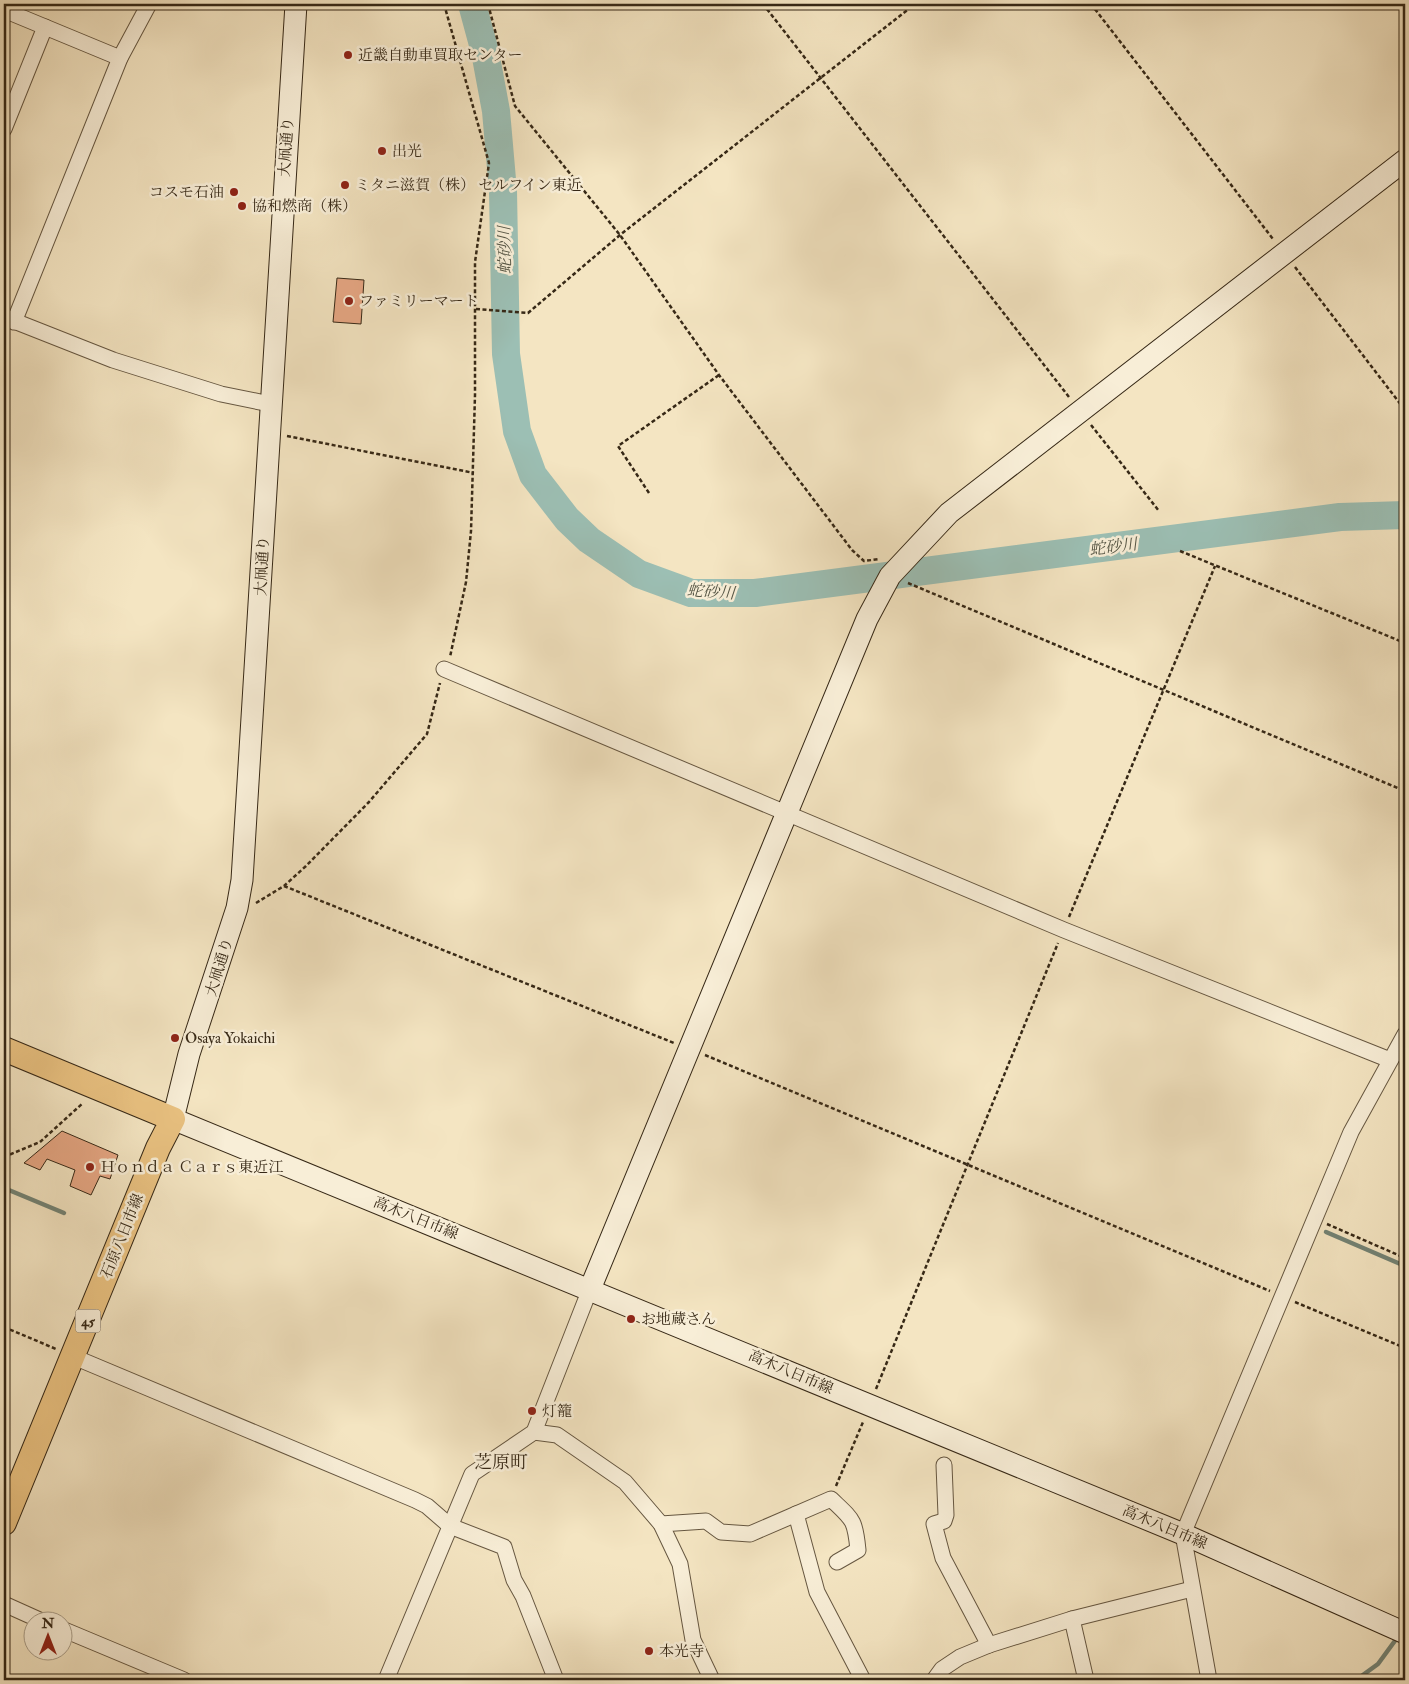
<svg xmlns="http://www.w3.org/2000/svg" width="1409" height="1684" font-family="'IM FELL Double Pica','Noto Serif JP',serif">
	<rect width="100%" height="100%" fill="#f4e5c2"/>
	<filter id="stains"><feTurbulence type="fractalNoise" baseFrequency=".004" numOctaves="4"/><feColorMatrix values="0 0 0 0 .2 0 0 0 0 .09 0 0 0 0 .02 0 0 0 .5 -.17"/></filter>
	<radialGradient id="worn" r=".72"><stop offset=".6" stop-color="#630" stop-opacity="0"/><stop offset="1" stop-color="#630" stop-opacity=".3"/></radialGradient>
	<g fill="none" stroke-linecap="round" stroke-linejoin="round">
		<g stroke="#738375" stroke-width="4.5">
			<path d="M4 1188 64 1213"/>
			<path d="M1326 1232 1405 1266"/>
			<path d="M1356 1680 1378 1664 1397 1638"/>
		</g>
		<path stroke="#9cbfb4" stroke-width="28" d="M472 4 485 52 496 111 503 191 506 354 517 431 533 475 567 519 589 540 639 574 691 593H755L1340 517 1405 515"/>
	</g>
	<g fill="#e7a784" stroke="#362816">
		<path d="M337 278 364 280 361 324 333 322Z"/>
		<path d="M62 1131 118 1155 110 1179 100 1176 91 1195 70 1186 75 1170 47 1159 40 1170 24 1163Z"/>
	</g>
	<g fill="none" stroke-linecap="round" stroke-linejoin="round">
		<defs>
			<g id="street">
				<path d="M4 10 120 58"/>
				<path d="M4 129 45 27"/>
				<path d="M4 317 113 360 221 394 270 404"/>
				<path d="M14 322 120 58 149 4"/>
				<path d="M444 669 1064 930 1390 1060"/>
				<path d="M74 1357 415 1500 427 1506 450 1526 504 1547 514 1580 523 1596 556 1680"/>
				<path d="M534 1432 557 1435 625 1482 661 1524 680 1564 693 1640 712 1680"/>
				<path d="M944 1465 946 1515 944 1521 934 1524 943 1558 989 1645"/>
				<path d="M796 1514 817 1592 863 1680"/>
				<path d="M661 1524 706 1521 721 1532 750 1534 831 1499C853 1520 855 1519 858 1550L837 1562"/>
				<path d="M4 1604 44 1622"/>
				<path d="M1072 1619 1086 1680"/>
				<path d="M62 1629 184 1680"/>
				<path d="M386 1680 472 1474 534 1432 590 1289"/>
				<path d="M934 1680 942 1669 960 1657 989 1645 1072 1619 1192 1589"/>
				<path d="M1209 1680 1183 1534 1351 1132 1405 1034"/>
			</g>
			<g id="secondary">
				<path d="M296 4 242 880 237 908 189 1054 173 1119 1183 1534 1405 1633"/>
				<path d="M590 1289 867 619 890 576 949 513 1405 160"/>
			</g>
			<path id="primary" d="M4 1049 173 1119 158 1148 4 1523"/>
		</defs>
		<use href="#street" stroke="#665741" stroke-width="17"/>
		<use href="#secondary" stroke="#362816" stroke-width="23"/>
		<use href="#primary" stroke="#362816" stroke-width="26"/>
		<g stroke="#362816" stroke-width="2.5" stroke-dasharray="4 2.5" stroke-linecap="butt">
			<path d="M444 4 489 163 475 262V395L471 531 466 582 450 657"/>
			<path d="M488 4 515 106 620 235 719 375 852 550 864 561 880 559"/>
			<path d="M763 4 1069 397"/>
			<path d="M1091 4 1273 239"/>
			<path d="M1295 267 1405 410"/>
			<path d="M476 309 528 313 620 235 915 4"/>
			<path d="M1091 425 1159 511"/>
			<path d="M287 436 474 473"/>
			<path d="M649 493 618 446 719 375"/>
			<path d="M1180 551 1405 643"/>
			<path d="M908 583 1405 791"/>
			<path d="M284 886 674 1043"/>
			<path d="M256 903 284 886 306 866 369 802 427 734 440 683"/>
			<path d="M1069 917 1215 566"/>
			<path d="M705 1055 1270 1291"/>
			<path d="M4 1157 40 1142 83 1103"/>
			<path d="M1327 1224 1405 1258"/>
			<path d="M1295 1302 1405 1348"/>
			<path d="M4 1327 56 1349"/>
			<path d="M876 1389 1058 943"/>
			<path d="M836 1486 863 1422"/>
		</g>
		<use href="#street" stroke="#f8eed7" stroke-width="15"/>
		<use href="#secondary" stroke="#f8eed7" stroke-width="21"/>
		<use href="#primary" stroke="#eac281" stroke-width="24"/>
	</g>
	<g fill="#8f2418" stroke="#f8eed7" stroke-width="2">
		<circle cx="348" cy="55" r="5"/>
		<circle cx="382" cy="151" r="5"/>
		<circle cx="345" cy="185" r="5"/>
		<circle cx="234" cy="192" r="5"/>
		<circle cx="242" cy="206" r="5"/>
		<circle cx="349" cy="301" r="5"/>
		<circle cx="175" cy="1038" r="5"/>
		<circle cx="90" cy="1167" r="5"/>
		<circle cx="631" cy="1319" r="5"/>
		<circle cx="532" cy="1411" r="5"/>
		<circle cx="649" cy="1651" r="5"/>
	</g>
	<g text-anchor="middle" stroke-width="5" stroke-linejoin="round" paint-order="stroke">
		<rect fill="#f8eed7" stroke="#706350" stroke-width="1" x="75.5" y="1309.5" width="25" height="23" rx="4"/>
		<g font-size="14" font-weight="bold" fill="#362816">
			<text x="88" y="1326">45</text>
		</g>
		<g font-size="15" fill="#362816" stroke="#f8eed7" text-anchor="start">
			<text x="358" y="60">近畿自動車買取センター</text>
			<text x="392" y="156">出光</text>
			<text x="355" y="190">ミタニ滋賀（株） セルフイン東近</text>
			<text x="224" y="197" text-anchor="end">コスモ石油</text>
			<text x="252" y="211">協和燃商（株）</text>
			<text x="359" y="306">ファミリーマート</text>
			<text x="185" y="1043">Osaya Yokaichi</text>
			<text x="100" y="1172">Ｈｏｎｄａ Ｃａｒｓ東近江</text>
			<text x="641" y="1324">お地蔵さん</text>
			<text x="542" y="1416">灯籠</text>
			<text x="659" y="1656">本光寺</text>
		</g>
		<g font-size="15" fill="#362816" stroke="#f8eed7">
			<text transform="translate(286 147) rotate(-86)" y="5">大凧通り</text>
			<text transform="translate(262 566) rotate(-87)" y="5">大凧通り</text>
			<text transform="translate(219 967) rotate(-73)" y="5">大凧通り</text>
			<text transform="translate(416 1218) rotate(22)" y="5">高木八日市線</text>
			<text transform="translate(122 1236) rotate(-68)" y="5">石原八日市線</text>
			<text transform="translate(791 1372) rotate(23)" y="5">高木八日市線</text>
			<text transform="translate(1165 1527) rotate(23)" y="5">高木八日市線</text>
		</g>
		<g font-size="16" font-style="italic" fill="#555545" stroke="#f8eed7">
			<text transform="translate(504 250) rotate(-91)" y="6">蛇砂川</text>
			<text transform="translate(1113 546) rotate(-7)" y="6">蛇砂川</text>
			<text transform="translate(711 591) rotate(4)" y="6">蛇砂川</text>
		</g>
		<g font-size="18" fill="#362816" stroke="#f8eed7">
			<text x="501" y="1468">芝原町</text>
		</g>
	</g>
	<rect width="1409" height="1684" fill="none" stroke="#f4e5c2" stroke-width="20"/>
	<rect x="5" y="5" width="1399" height="1674" fill="none" stroke="#362816" stroke-width="2.5"/>
	<rect x="10" y="10" width="1389" height="1664" fill="none" stroke="#362816"/>
	<g transform="translate(48 1636)"><circle r="24" fill="#f8eed7" stroke="#aa9f8a"/>
	<path d="M0-4L9 19L0 12L-9 19Z" fill="#8f2418"/>
	<text y="-8" font-size="14" font-weight="bold" text-anchor="middle" fill="#362816">N</text>
	</g>
	<rect width="100%" height="100%" filter="url(#stains)"/>
	<rect width="100%" height="100%" fill="url(#worn)"/>
</svg>
